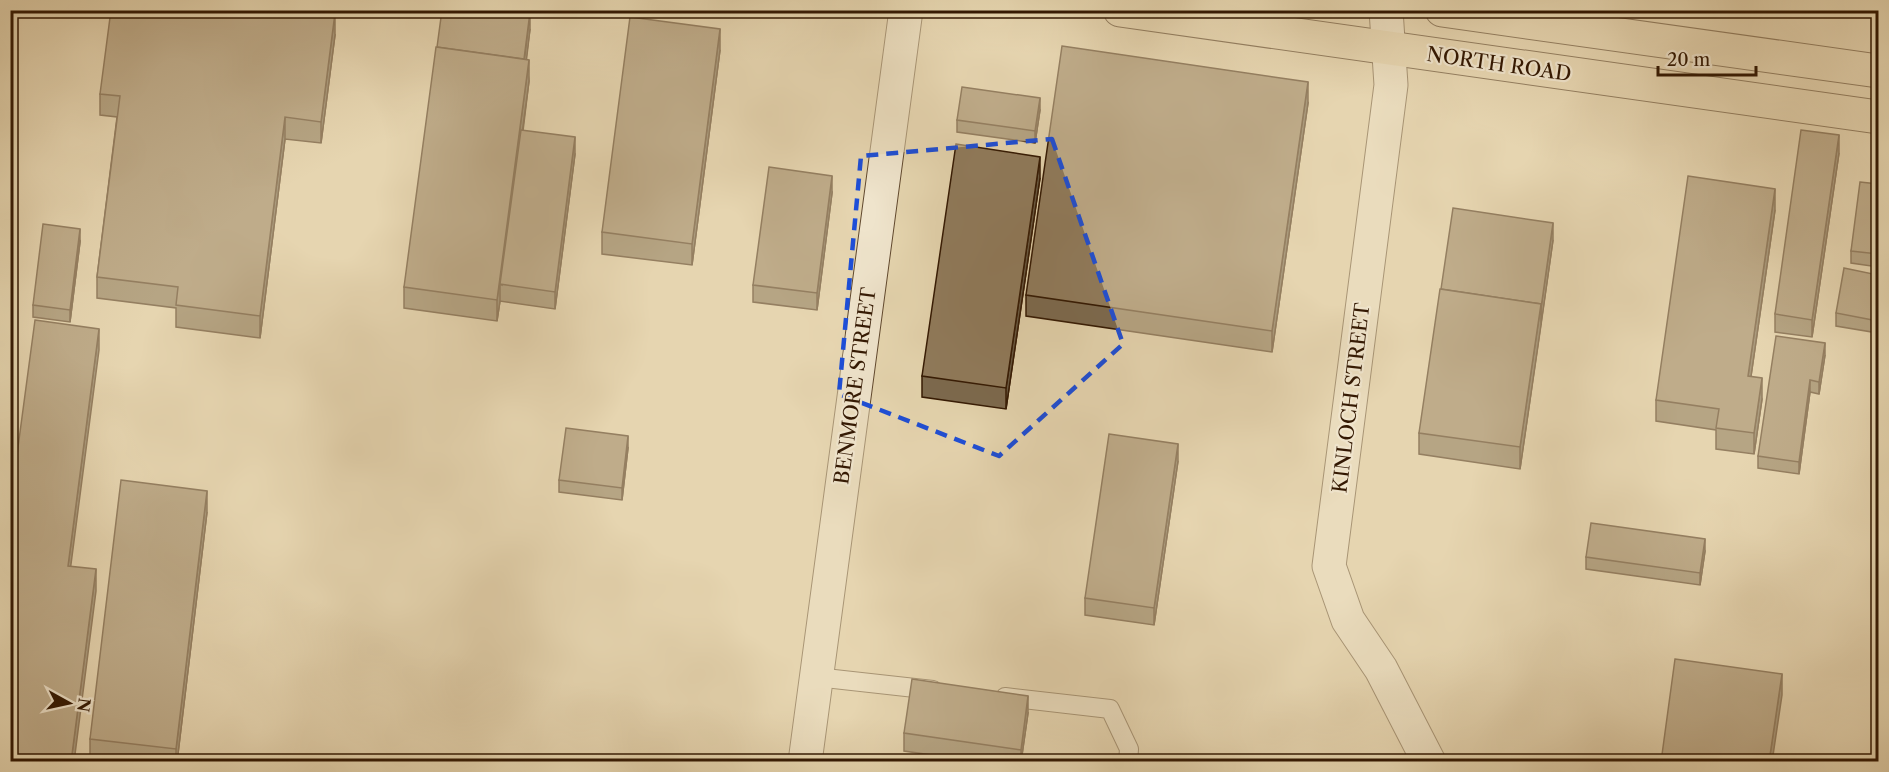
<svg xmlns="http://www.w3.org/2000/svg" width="1889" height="772" font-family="'Libre Caslon Text',serif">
	<rect width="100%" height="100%" fill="#e6d6b0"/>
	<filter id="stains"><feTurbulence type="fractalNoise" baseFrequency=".00333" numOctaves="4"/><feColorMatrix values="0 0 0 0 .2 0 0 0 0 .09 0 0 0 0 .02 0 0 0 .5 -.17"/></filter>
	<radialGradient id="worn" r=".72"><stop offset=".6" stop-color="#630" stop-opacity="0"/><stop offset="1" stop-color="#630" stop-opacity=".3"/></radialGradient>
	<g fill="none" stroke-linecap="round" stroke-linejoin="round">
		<defs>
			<g id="service">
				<path d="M816 677 933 690"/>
				<path d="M1005 697 1110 709 1129 749 1128 762"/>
			</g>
			<g id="minor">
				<path d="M1386 10 1391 85 1329 566 1348 620 1381 669 1429 762"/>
				<path d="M805 762 906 10"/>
			</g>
			<g id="primary">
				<path d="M1120 10 1878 117"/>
				<path d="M1442 10 1878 71"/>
			</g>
		</defs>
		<use href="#service" stroke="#60482e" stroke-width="20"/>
		<use href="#minor" stroke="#60482e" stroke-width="35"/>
		<use href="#primary" stroke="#331802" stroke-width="35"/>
		<use href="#service" stroke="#efe4cc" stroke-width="18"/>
		<use href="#minor" stroke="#efe4cc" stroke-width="33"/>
		<use href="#primary" stroke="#e6d6b0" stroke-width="33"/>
	</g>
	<g fill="#7c6a4f" stroke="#331802" stroke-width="1.5">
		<path d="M530 29 526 59 529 81 523 131 575 154 555 309 500 301 497 321 404 308V287Z"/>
		<path d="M335 35 321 143 285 139 260 338 176 327V308L97 298V277L117 117 100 115V94Z"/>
		<path d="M720 50 692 265 602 254V232Z"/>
		<path d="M1308 103 1272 352 1026 316V295Z"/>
		<path d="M1040 110 1035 143 957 132V120Z"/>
		<path d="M1839 153 1812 337 1775 332V314Z"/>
		<path d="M1040 178 1006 409 922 397V376Z"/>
		<path d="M1878 184V267L1851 263V251Z"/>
		<path d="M832 193 817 310 753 302V285Z"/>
		<path d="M1775 210 1751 376 1762 399 1754 454 1716 449V430L1656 421V400Z"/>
		<path d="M1553 240 1520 469 1419 454V433Z"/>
		<path d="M80 242 70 322 33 317V305Z"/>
		<path d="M1878 275V333L1836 326V313Z"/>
		<path d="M1825 355 1819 394 1810 392 1799 474 1758 468V456Z"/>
		<path d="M628 448 622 500 559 492V480Z"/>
		<path d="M1178 461 1154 625 1085 615V598Z"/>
		<path d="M207 512 177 762H97L90 761V739Z"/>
		<path d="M1705 551 1700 585 1586 569V557Z"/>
		<path d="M1028 713 1021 762H980L904 751V733Z"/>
	</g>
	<g fill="#655640" stroke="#331802" stroke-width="1.5">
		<path d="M530 12V29L524 81V63Z"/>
		<path d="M335 13V35L321 143V122Z"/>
		<path d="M720 29V50L692 265V244Z"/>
		<path d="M529 60V81L502 285 500 284V301L497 321V300Z"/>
		<path d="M1308 82V103L1272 352V331Z"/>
		<path d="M1040 98V110L1035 143V131Z"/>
		<path d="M285 117V139L260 338V316Z"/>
		<path d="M1839 135V153L1812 337V320Z"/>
		<path d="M575 137V154L555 309V292Z"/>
		<path d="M1040 157V178L1006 409V388Z"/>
		<path d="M832 176V193L817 310V293Z"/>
		<path d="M1775 189V210L1748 397V376Z"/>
		<path d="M1553 223V240L1541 325V308Z"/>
		<path d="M80 229V242L70 322V310Z"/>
		<path d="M1541 304V325L1520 469V447Z"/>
		<path d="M99 329V350L68 587V566Z"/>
		<path d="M1825 343V355L1819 394V382Z"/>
		<path d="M1762 378V399L1754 454V433Z"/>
		<path d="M1810 380V392L1799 474V462Z"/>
		<path d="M628 436V448L622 500V488Z"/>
		<path d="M1178 444V461L1154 625V608Z"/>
		<path d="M207 491V512L177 762H176V749Z"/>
		<path d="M1705 539V551L1700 585V573Z"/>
		<path d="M96 569V591L74 762H71Z"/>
		<path d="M1782 674V695L1772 762H1769Z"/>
		<path d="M1028 696V713L1021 762V750Z"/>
	</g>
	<g fill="#907b5c" stroke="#331802" stroke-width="1.5">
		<path d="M111 10H313L335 13 321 122 285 117 260 316 176 305 178 287 97 277 120 96 100 94Z"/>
		<path d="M442 10H521L530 12 524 59 437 47Z"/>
		<path d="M630 17 720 29 692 244 602 232Z"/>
		<path d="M1062 46 1308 82 1272 331 1026 295Z"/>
		<path d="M436 47 529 60 497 300 404 287Z"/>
		<path d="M962 87 1040 98 1035 131 957 120Z"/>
		<path d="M521 130 575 137 555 292 500 284Z"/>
		<path d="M1801 130 1839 135 1812 320 1775 314Z"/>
		<path d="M956 144 1040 157 1006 388 922 376Z"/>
		<path d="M769 167 832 176 817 293 753 285Z"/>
		<path d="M1688 176 1775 189 1748 376 1762 378 1754 433 1716 428 1719 409 1656 400Z"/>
		<path d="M1860 182 1878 184V254L1851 251Z"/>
		<path d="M1453 208 1553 223 1541 308V304L1441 289Z"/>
		<path d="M43 224 80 229 70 310 33 305Z"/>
		<path d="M1844 268 1878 275V321L1836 313Z"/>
		<path d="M1440 289 1541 304 1520 447 1419 433Z"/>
		<path d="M35 320 99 329 68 566 96 569 71 762H10V507Z"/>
		<path d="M1776 336 1825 343 1819 382 1810 380 1799 462 1758 456Z"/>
		<path d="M566 428 628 436 622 488 559 480Z"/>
		<path d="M1109 434 1178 444 1154 608 1085 598Z"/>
		<path d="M121 480 207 491 176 749 90 739Z"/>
		<path d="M1591 523 1705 539 1700 573 1586 557Z"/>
		<path d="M1675 659 1782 674 1769 762H1661Z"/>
		<path d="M912 679 1028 696 1021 750 904 733Z"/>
	</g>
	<path d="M0 0H1889V772H0ZM1052 139 1123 344 999 456 839 394 861 156Z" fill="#e6d6b0" fill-opacity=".55" fill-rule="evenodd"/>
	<path fill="none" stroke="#1d4ed8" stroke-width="4.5" stroke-dasharray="12 8" stroke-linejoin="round" d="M1052 139 1123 344 999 456 839 394 861 156Z"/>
	<g text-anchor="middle" stroke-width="4.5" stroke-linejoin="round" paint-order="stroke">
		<g font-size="20" fill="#331802" stroke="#efe4cc">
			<text transform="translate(1499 64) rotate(8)" y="7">NORTH ROAD</text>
			<text transform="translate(855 386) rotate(-82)" y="7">BENMORE STREET</text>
			<text transform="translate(1351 398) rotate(-83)" y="7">KINLOCH STREET</text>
		</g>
	</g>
	<rect width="1889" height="772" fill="none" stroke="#e6d6b0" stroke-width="36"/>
	<rect x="12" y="12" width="1865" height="748" fill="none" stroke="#331802" stroke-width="3"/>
	<rect x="18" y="18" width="1853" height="736" fill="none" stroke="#331802" stroke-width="1.5"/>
	<g transform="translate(69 703) rotate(98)" stroke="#efe4cc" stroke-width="4.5" paint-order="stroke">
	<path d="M0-4.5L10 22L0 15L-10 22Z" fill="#331802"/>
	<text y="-9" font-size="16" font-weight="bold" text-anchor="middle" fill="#331802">N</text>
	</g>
	<path d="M1658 66v9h98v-9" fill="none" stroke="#331802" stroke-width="3"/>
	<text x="1667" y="66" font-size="18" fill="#331802" stroke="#efe4cc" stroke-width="4.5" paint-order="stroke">20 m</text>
	<rect width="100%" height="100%" filter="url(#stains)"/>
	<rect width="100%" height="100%" fill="url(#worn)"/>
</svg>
